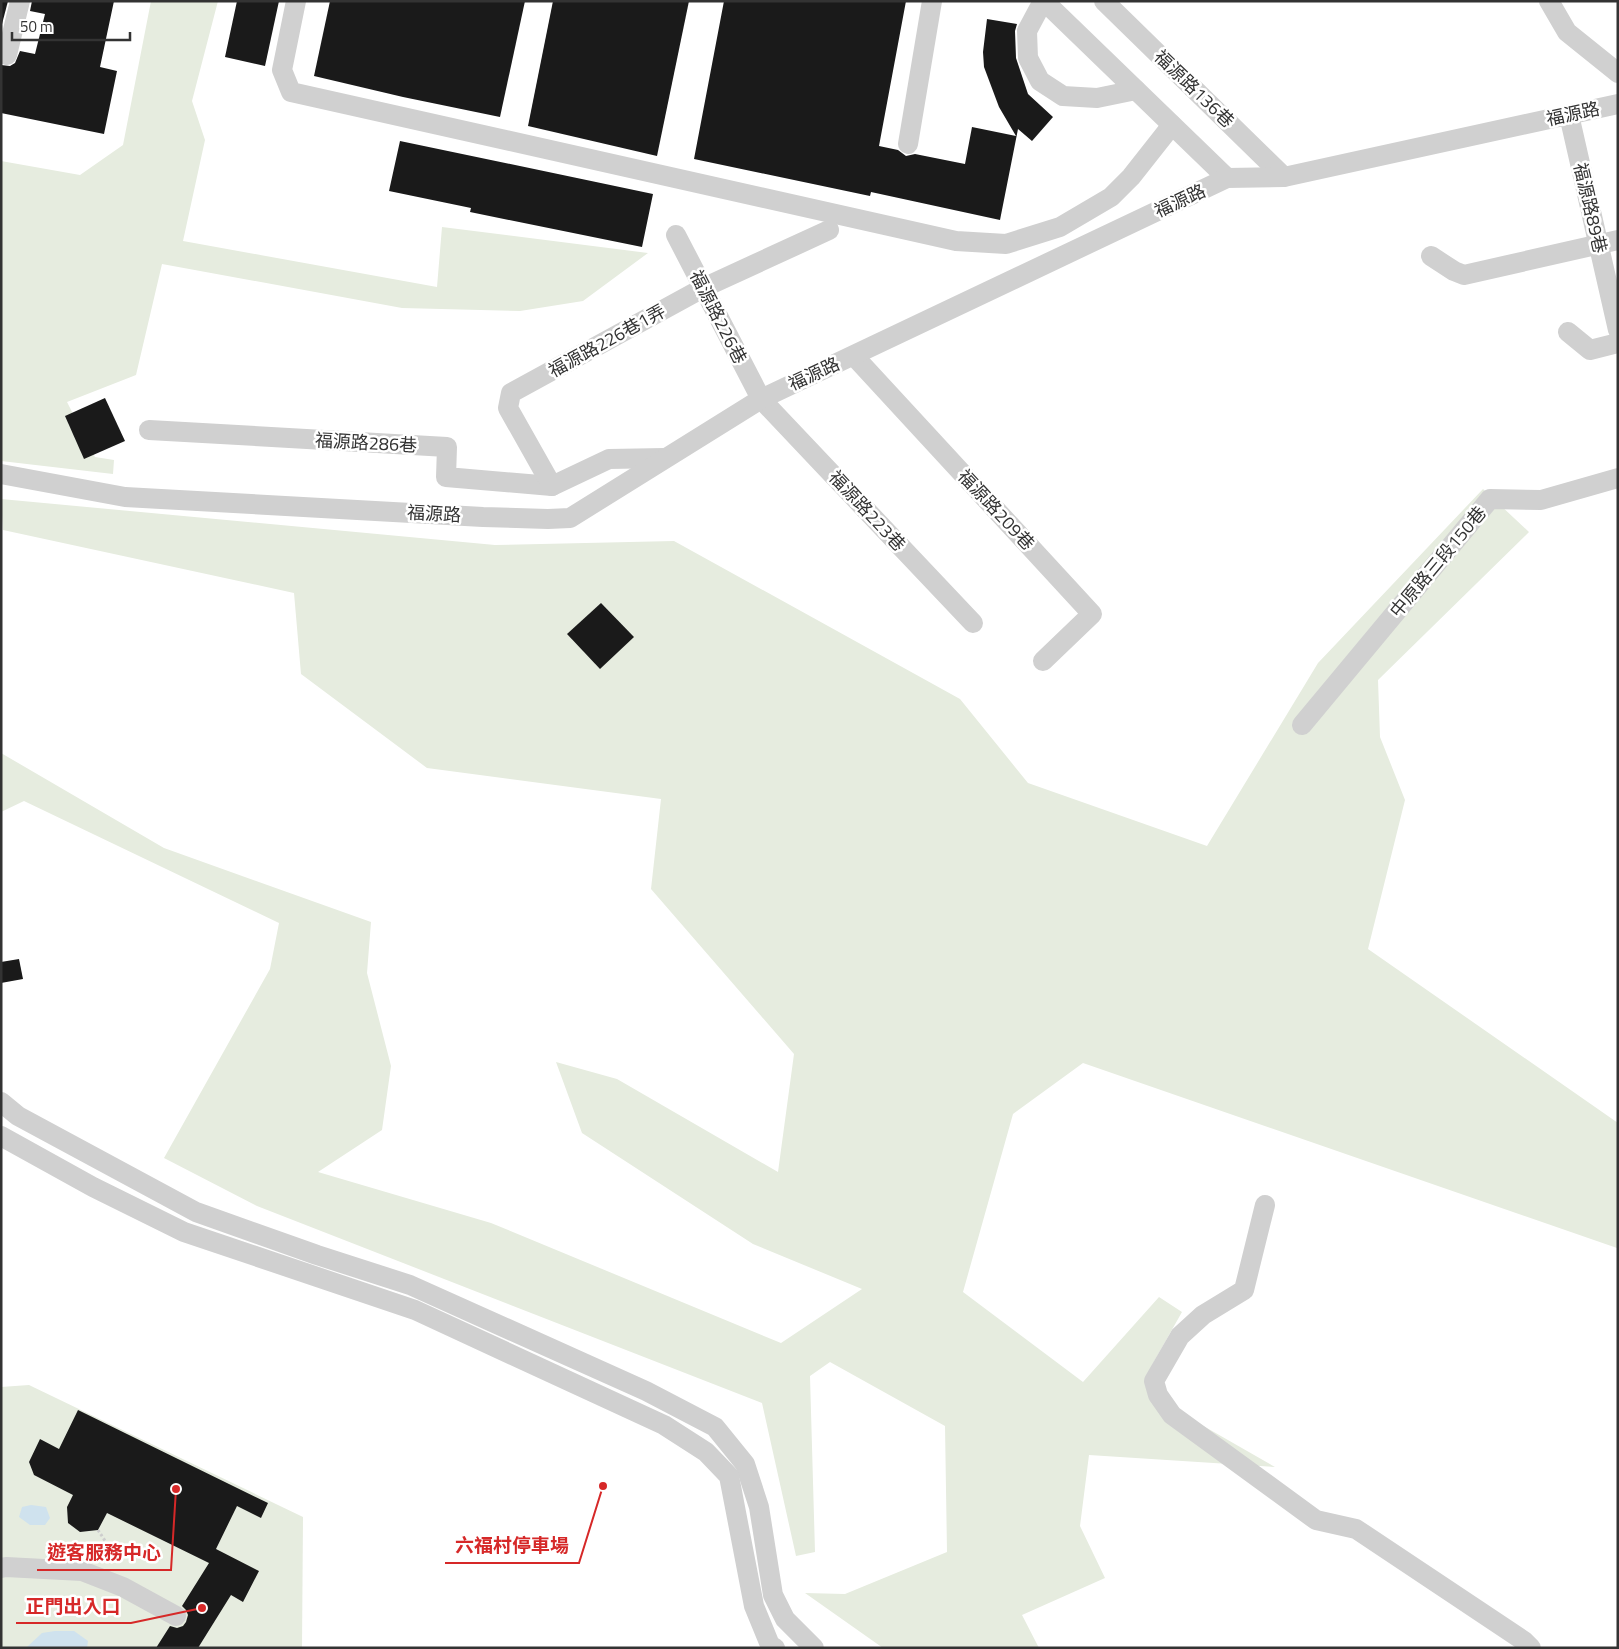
<svg xmlns="http://www.w3.org/2000/svg" width="1619" height="1649" font-family="'Titillium Web','Noto Sans TC',sans-serif">
	<rect width="100%" height="100%" fill="#fff"/>
	<g fill="#e6ecdf">
		<path d="M151 1H218L192 101 205 140 183 241 437 287 442 227 648 253 583 301 520 311 402 308 162 264 136 375 67 402 95 457 114 460 113 474 1 461V161L80 175 123 145Z"/>
		<path d="M1483 489 1529 532 1378 680 1380 737 1405 800 1368 949 1618 1123V1246L1617 1248 1083 1063 1013 1114 963 1292 1083 1382 1159 1297 1182 1312 1152 1365 1165 1404 1275 1467 1089 1455 1080 1526 1105 1578 1022 1615 1039 1648H883L805 1593 845 1594 947 1552 945 1426 830 1362 810 1376 815 1552 796 1556 762 1403 257 1206 164 1158 270 969 279 923 24 801 1 812V753L164 848 371 922 367 973 391 1066 382 1130 318 1172 491 1223 781 1343 862 1289 753 1244 582 1133 556 1062 617 1079 778 1172 794 1054 651 889 661 799 427 768 301 674 294 593 3 530 1 499 495 545 674 541 960 699 1028 783 1207 846 1318 663Z"/>
		<path d="M29 1385 303 1517 302 1648H1V1387Z"/>
	</g>
	<g fill="#cfe2ee">
		<path d="M31 1505 46 1507 50 1518 45 1525H30L19 1517 22 1507Z"/>
		<path d="M55 1631H74L88 1641 87 1648H26L42 1633Z"/>
	</g>
	<g fill="#1a1a1a">
		<path d="M1 1H8L1 28Z"/>
		<path d="M32 1H114L100 67 117 71 104 134 1 113V65L10 66 15 63 20 51 35 54 45 14 30 11Z"/>
		<path d="M237 1H279L265 66 225 57Z"/>
		<path d="M330 1H525L500 117 403 97 314 76Z"/>
		<path d="M553 1H689L657 156 528 126Z"/>
		<path d="M724 1H906L879 146 898 150 906 156 915 154 965 164 972 127 1016 136 999 107 984 67 983 52 987 19 1017 24 1015 31 1016 58 1028 94 1053 117 1032 141 1018 129 1000 220 871 192 870 196 694 159Z"/>
		<path d="M400 141 653 194 642 247 470 212 471 208 389 191Z"/>
		<path d="M105 398 125 441 84 459 65 416Z"/>
		<path d="M601 603 634 637 600 669 567 634Z"/>
		<path d="M19 959 23 979 1 983V962Z"/>
		<path d="M78 1410 268 1503 261 1518 237 1506 216 1549 259 1571 243 1602 231 1595 198 1648H156L170 1626 177 1628 183 1626 186 1622 188 1615 186 1610 182 1606 209 1563 107 1513 98 1530 80 1532 68 1523 67 1507 73 1495 34 1475 29 1462 40 1439 59 1449Z"/>
	</g>
	<g fill="none" stroke-linecap="round" stroke-linejoin="round">
		<path stroke="#cdcdcd" stroke-width="3" stroke-dasharray="2.5 2.5" stroke-linecap="butt" d="M98 1530 113 1553 110 1565"/>
		<g stroke="#d0d0d0" stroke-width="20">
			<path d="M296 1 282 70 291 92 956 241 1006 244 1060 227 1111 197 1131 177 1172 125"/>
			<path d="M1043 1 1027 31 1028 58 1040 81 1063 96 1097 98 1136 90"/>
			<path d="M1044 1 1227 178"/>
			<path d="M1104 1 1284 177"/>
			<path d="M1549 1 1567 32 1618 73"/>
			<path d="M7 55 20 1"/>
			<path d="M1569 115 1618 330"/>
			<path d="M908 144 932 1"/>
			<path d="M676 235 761 399 973 623"/>
			<path d="M1431 256 1454 271 1464 275 1618 240"/>
			<path d="M1568 332 1590 350 1618 343"/>
			<path d="M854 356 1092 614 1043 661"/>
			<path d="M149 430 447 447 446 477 552 486"/>
			<path d="M665 458 609 459 552 486 508 408 511 393 703 288 829 230"/>
			<path d="M1 474 125 497 483 517 548 519 570 518 761 399 1227 178 1284 177 1618 104"/>
			<path d="M1302 725 1490 499 1541 500 1618 478"/>
			<path d="M1 1102 18 1116 196 1212 317 1255 410 1285 646 1391 715 1427 745 1464 759 1507 773 1595 785 1619 814 1648"/>
			<path d="M1 1136 93 1187 184 1232 415 1310 664 1425 706 1452 729 1476 754 1606 770 1645 775 1648"/>
			<path d="M1265 1205 1244 1290 1203 1315 1180 1336 1154 1381 1158 1395 1172 1415 1316 1520 1356 1529 1524 1641 1531 1648"/>
			<path d="M1 1568 6 1567 82 1571 123 1587 176 1616"/>
		</g>
	</g>
	<g text-anchor="middle" stroke-width="5" stroke-linejoin="round" paint-order="stroke">
		<g font-size="18" fill="#333" stroke="#fff">
			<text transform="translate(1194 89) rotate(44)" y="6">福源路136巷</text>
			<text transform="translate(1573 114) rotate(-12)" y="6">福源路</text>
			<text transform="translate(1180 201) rotate(-25)" y="6">福源路</text>
			<text transform="translate(1590 208) rotate(77)" y="6">福源路89巷</text>
			<text transform="translate(718 317) rotate(63)" y="6">福源路226巷</text>
			<text transform="translate(607 341) rotate(-29)" y="6">福源路226巷1弄</text>
			<text transform="translate(814 374) rotate(-25)" y="6">福源路</text>
			<text transform="translate(366 443) rotate(3)" y="6">福源路286巷</text>
			<text transform="translate(996 510) rotate(47)" y="6">福源路209巷</text>
			<text transform="translate(867 511) rotate(47)" y="6">福源路223巷</text>
			<text transform="translate(434 514) rotate(3)" y="6">福源路</text>
			<text transform="translate(1438 562) rotate(-50)" y="6">中原路三段150巷</text>
		</g>
	</g>
	<path fill="none" stroke="#d62828" stroke-width="2" d="M603 1486L579 1563H445M176 1489L171 1570H37M202 1608L131 1623H16"/>
	<g fill="#d62828" stroke="#fff" stroke-width="2">
		<circle cx="603" cy="1486" r="5"/>
		<circle cx="176" cy="1489" r="5"/>
		<circle cx="202" cy="1608" r="5"/>
	</g>
	<g font-size="19" text-anchor="middle" font-weight="bold" fill="#d62828" stroke="#fff" stroke-width="5" stroke-linejoin="round" paint-order="stroke">
		<text x="512" y="1552">六福村停車場</text>
		<text x="104" y="1559">遊客服務中心</text>
		<text x="73" y="1613">正門出入口</text>
	</g>
	<rect width="1619" height="1649" fill="none" stroke="#333333" stroke-width="5"/>
	<path d="M12 32v8h118v-8" fill="none" stroke="#333333" stroke-width="2.5"/>
	<text x="20" y="32" font-size="15" fill="#333333" stroke="#ffffff" stroke-width="4" paint-order="stroke">50 m</text>
</svg>
